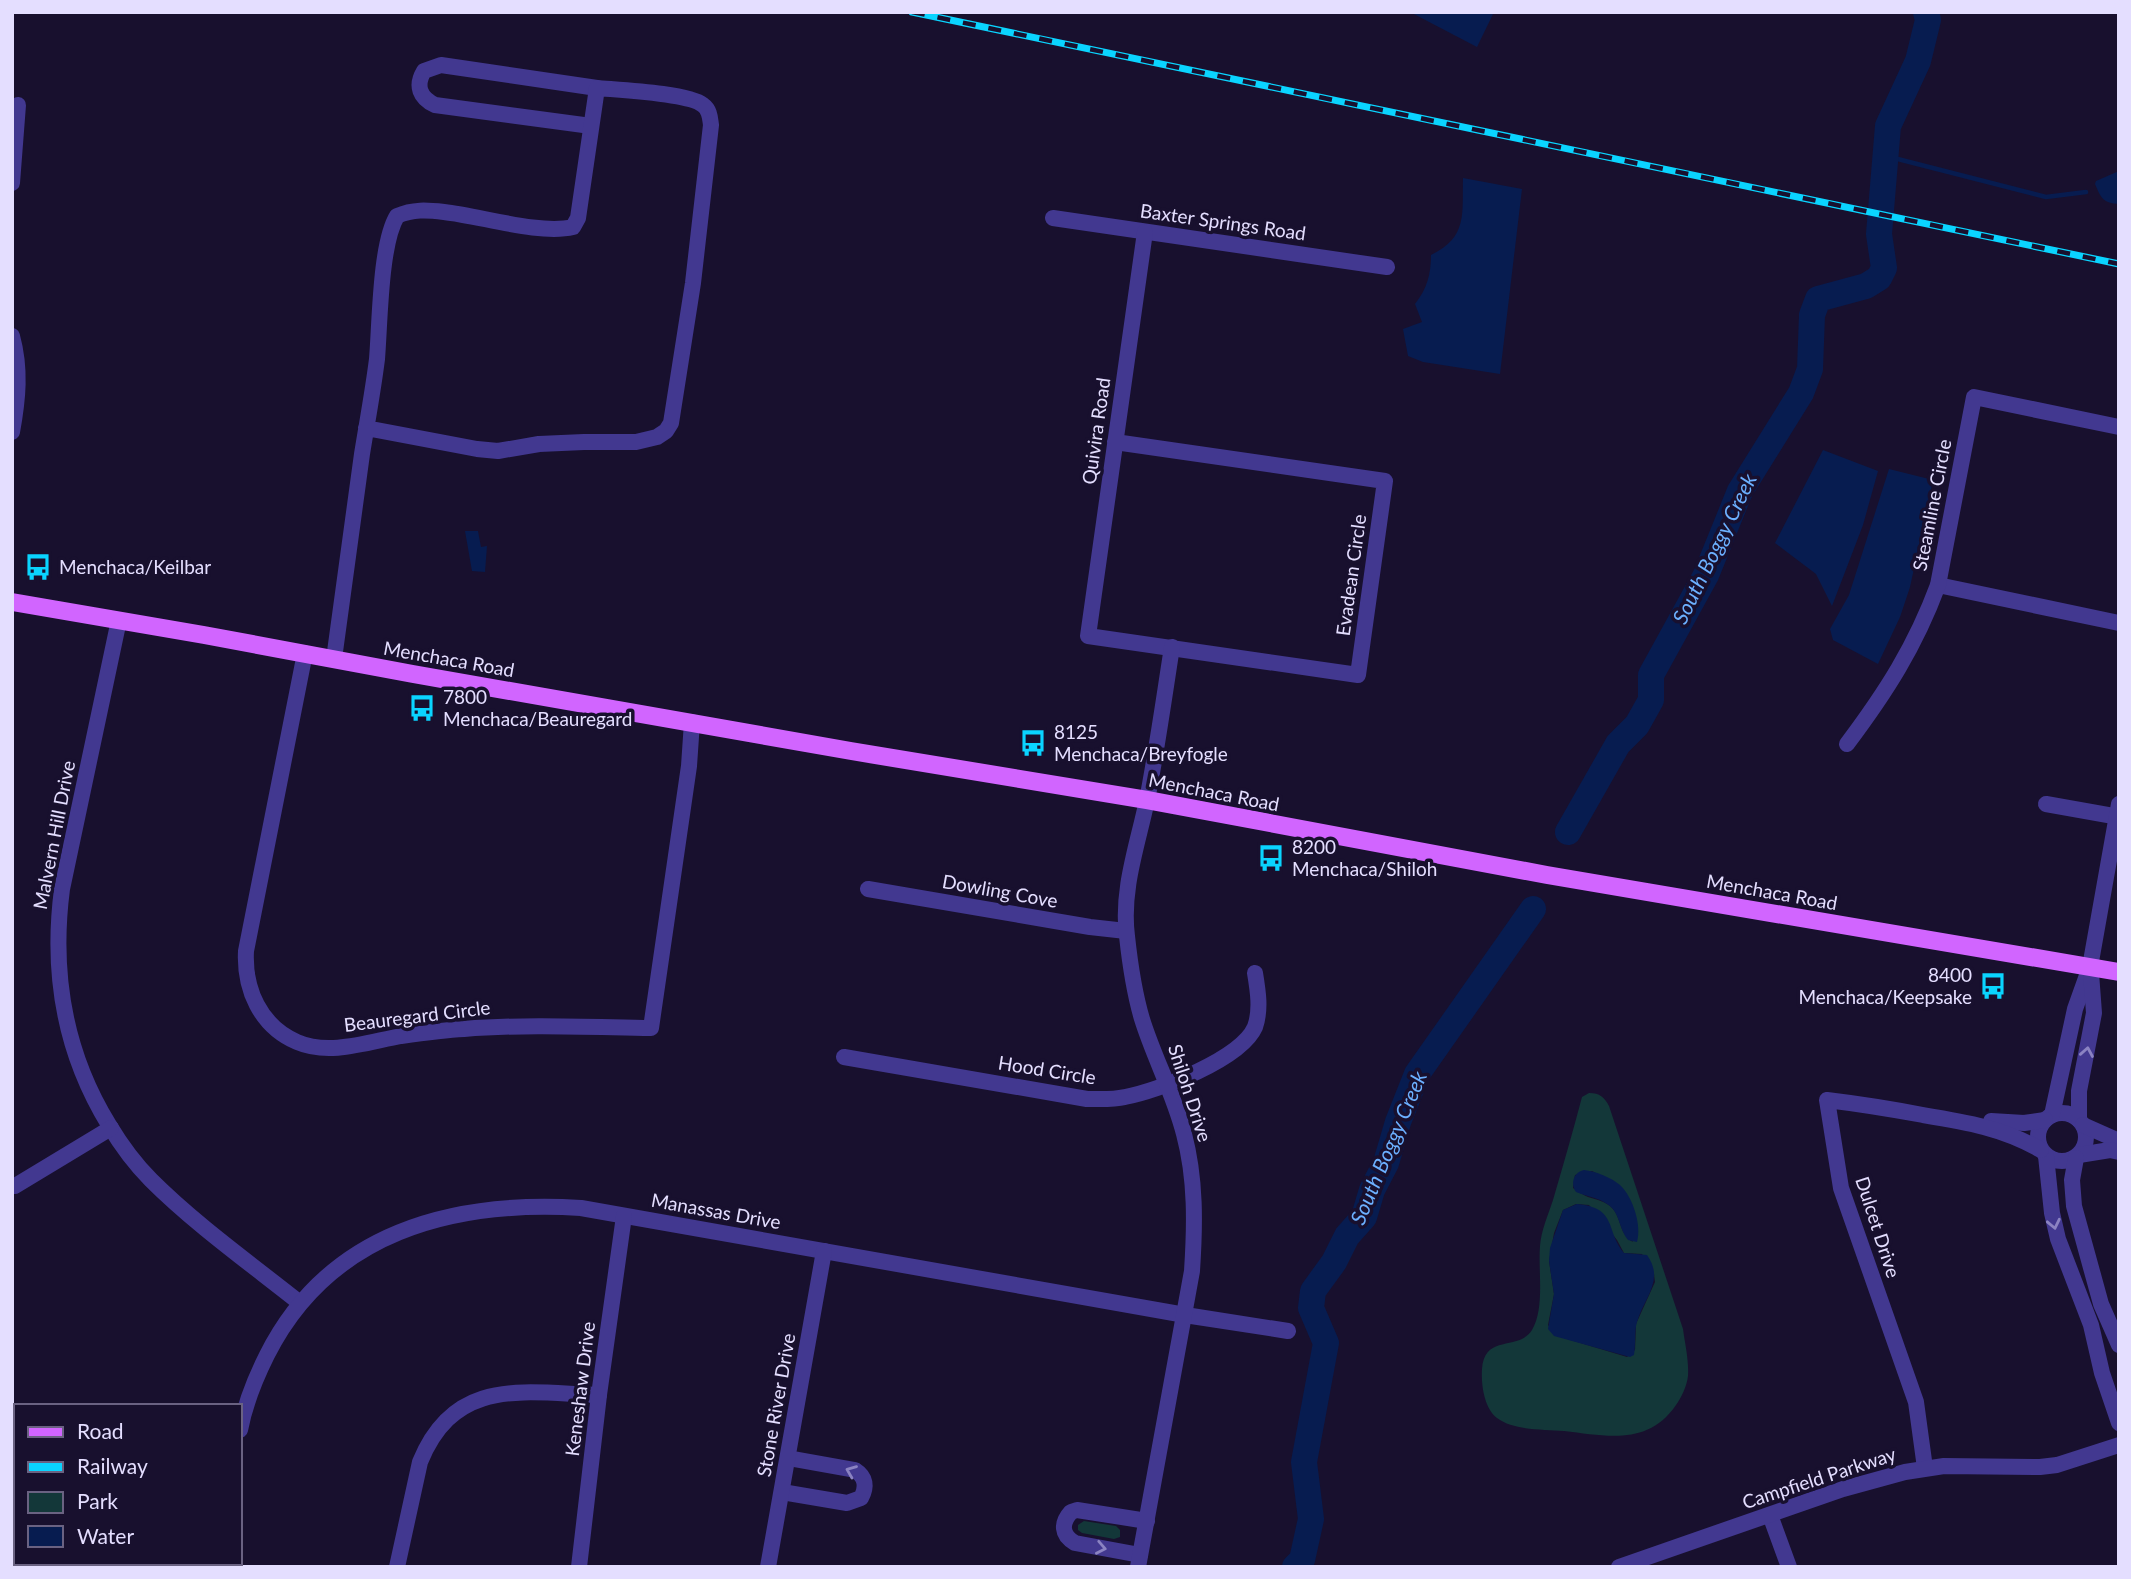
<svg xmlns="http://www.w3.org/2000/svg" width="2131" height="1579" font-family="Lato,sans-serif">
	<rect width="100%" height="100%" fill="#18102e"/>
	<g fill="#133739" fill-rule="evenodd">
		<path d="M1589 1093C1600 1093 1604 1097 1609 1106L1683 1329C1685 1344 1689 1360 1688 1376 1687 1386 1681 1398 1676 1405 1648 1446 1607 1436 1564 1431 1544 1429 1514 1431 1497 1418 1484 1408 1481 1384 1482 1369 1485 1333 1518 1352 1532 1330 1545 1308 1538 1271 1540 1246 1541 1231 1548 1215 1553 1200 1563 1166 1573 1131 1582 1097ZM1592 1171 1603 1177 1633 1242C1619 1234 1622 1220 1613 1209 1606 1201 1597 1200 1588 1197 1583 1195 1578 1191 1573 1188L1575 1175ZM1576 1204 1589 1205 1617 1240 1624 1253 1642 1254 1654 1274 1655 1282 1636 1324 1635 1350 1627 1357 1554 1335 1548 1325 1554 1294 1549 1261 1554 1233 1563 1210Z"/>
		<path d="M1084 1521 1116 1526 1120 1530V1537L1114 1539 1082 1533 1078 1530V1525Z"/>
	</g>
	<g fill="#071c50">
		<path d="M1410 12H1494L1477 47Z"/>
		<path d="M2119 171V204C2103 203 2101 198 2095 184L2096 181Z"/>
		<path d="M1463 178 1522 189 1500 374 1423 362 1408 356 1403 329 1422 322 1415 304C1427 289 1431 274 1431 255 1468 237 1462 214 1463 178Z"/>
		<path d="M1823 450 1878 471 1863 525 1832 606 1816 574 1775 543Z"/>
		<path d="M1889 469 1933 480 1910 587 1900 617 1878 664 1833 640 1830 629 1849 595Z"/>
		<path d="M465 531H478L481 547 487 546 485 572 472 571Z"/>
		<path d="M1584 1170C1595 1171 1612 1178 1620 1185 1633 1197 1642 1226 1637 1242L1628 1240C1620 1230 1620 1218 1613 1209 1603 1198 1588 1197 1576 1192 1570 1183 1574 1172 1584 1170Z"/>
		<path d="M1577 1204C1618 1208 1605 1230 1624 1253L1647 1255C1665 1280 1644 1298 1637 1322 1634 1332 1636 1344 1634 1355L1630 1357 1554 1336 1548 1329 1554 1294 1549 1261 1550 1248 1563 1210Z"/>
	</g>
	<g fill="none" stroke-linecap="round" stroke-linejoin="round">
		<path stroke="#071c50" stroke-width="4.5" d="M1886 156 2046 197 2086 192"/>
		<g stroke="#071c50" stroke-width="26">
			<path d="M1568 832 1618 744 1637 725 1651 700V675L1706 575 1740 491 1801 393 1810 369 1812 315 1818 299 1866 286 1879 278 1884 268 1879 234 1888 126 1918 61 1928 20 1926 12"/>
			<path d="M1295 1567 1302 1560 1311 1519 1304 1462 1326 1343 1311 1308 1313 1291 1334 1262 1347 1236 1364 1217 1372 1190 1386 1163 1398 1122 1417 1074 1533 909"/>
		</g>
		<g stroke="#423890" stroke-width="16">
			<path d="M591 126 435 105C420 98 415 86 424 71L441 65 597 88"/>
			<path d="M12 183 18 105"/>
			<path d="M1053 218 1387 267"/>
			<path d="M12 336C21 369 18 399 12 432"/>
			<path d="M1115 442 1385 481 1358 675 1088 636 1145 232"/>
			<path d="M1938 585 2119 623"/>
			<path d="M119 620 62 889C51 974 64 1052 109 1125 121 1145 135 1164 151 1180 195 1224 251 1264 300 1303"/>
			<path d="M305 653 246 951C244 989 260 1026 297 1042 329 1056 368 1042 401 1036 422 1033 443 1030 464 1029 526 1024 588 1027 651 1028L689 766 692 722"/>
			<path d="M334 659 362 454C367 423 373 391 377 359 380 323 380 244 397 216 413 209 427 210 444 212 481 216 540 235 573 227L578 218 597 88C619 90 688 93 703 105 710 110 710 118 711 125L693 283 671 423 666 431 657 437 636 442H584L539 444 498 451 477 449 366 428"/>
			<path d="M1847 744C1886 692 1915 647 1938 585L1974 397 2119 427"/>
			<path d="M2046 804 2119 817"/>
			<path d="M868 889 1090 927 1126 931"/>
			<path d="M844 1057 1087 1099C1100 1099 1112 1100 1125 1097 1158 1091 1241 1059 1255 1027 1261 1010 1258 991 1255 973"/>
			<circle cx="2062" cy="1137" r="24"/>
			<path d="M2052 1115 2075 1009 2090 967 2119 804"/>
			<path d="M2079 1120V1091L2094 1013 2091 973"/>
			<path d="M1991 1121 2024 1123 2045 1120"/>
			<path d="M2083 1125 2119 1141"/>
			<path d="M2079 1155 2110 1150 2119 1152"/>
			<path d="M2046 1156 2052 1213 2058 1239 2091 1325 2102 1373 2119 1423"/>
			<path d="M2076 1158 2072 1180 2074 1206 2101 1304 2119 1345"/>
			<path d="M15 1186 111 1128"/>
			<path d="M240 1430C245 1404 255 1379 267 1355 329 1232 452 1200 581 1208L1185 1315 1288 1331"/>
			<path d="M1925 1468 1916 1402 1841 1188 1827 1100C1860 1104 1891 1109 1923 1115 1966 1122 2003 1128 2041 1150"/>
			<path d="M782 1492 847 1503 861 1498C867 1487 866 1477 855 1470L788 1458"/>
			<path d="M1770 1515 1789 1567"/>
			<path d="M1140 1555 1075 1543C1061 1535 1061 1523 1071 1512L1077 1510 1147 1521"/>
			<path d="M212 1567V1563"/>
			<path d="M397 1567 420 1462C455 1376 524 1393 599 1395"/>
			<path d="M579 1567 599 1395 624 1216"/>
			<path d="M768 1567 824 1251"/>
			<path d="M1138 1567 1192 1271C1195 1225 1196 1179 1184 1134 1174 1094 1154 1058 1142 1019 1134 992 1130 964 1127 936 1121 889 1138 844 1147 800 1157 749 1164 698 1172 647"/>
			<path d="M1619 1567 1843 1489 1905 1472 1944 1466 2040 1467 2057 1465 2119 1445"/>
		</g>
		<path stroke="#d165ff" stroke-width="18" d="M12 602 204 635 413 674 851 751 1147 800 1547 875 2119 972"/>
		<defs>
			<path id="rail" d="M912 12 2119 264"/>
		</defs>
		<use href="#rail" stroke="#0ad4ff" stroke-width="7"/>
		<use href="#rail" stroke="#18102e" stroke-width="4.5" stroke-dasharray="13" stroke-linecap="butt"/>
	</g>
	<defs><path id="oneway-chevron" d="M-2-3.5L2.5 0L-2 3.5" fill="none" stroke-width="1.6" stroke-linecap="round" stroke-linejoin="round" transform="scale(1.75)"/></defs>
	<g stroke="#8b83c2">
		<use href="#oneway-chevron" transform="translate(2087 1052) rotate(-80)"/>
		<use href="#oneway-chevron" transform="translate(2054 1224) rotate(78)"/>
		<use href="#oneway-chevron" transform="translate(851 1471) rotate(-158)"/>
		<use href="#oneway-chevron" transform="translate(1101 1548) rotate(11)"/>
	</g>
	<defs>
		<symbol id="bus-bare" viewBox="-9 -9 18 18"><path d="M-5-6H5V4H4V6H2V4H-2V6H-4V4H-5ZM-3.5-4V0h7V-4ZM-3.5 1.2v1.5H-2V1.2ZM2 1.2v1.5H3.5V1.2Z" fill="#0ad4ff" stroke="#18102e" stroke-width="2.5" paint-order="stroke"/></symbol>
	</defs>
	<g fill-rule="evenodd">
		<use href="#bus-bare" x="19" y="548" width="38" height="38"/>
		<use href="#bus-bare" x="403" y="689" width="38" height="38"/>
		<use href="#bus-bare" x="1014" y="724" width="38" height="38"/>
		<use href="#bus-bare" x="1252" y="839" width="38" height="38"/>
		<use href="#bus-bare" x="1974" y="967" width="38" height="38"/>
	</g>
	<g text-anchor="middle" stroke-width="7" stroke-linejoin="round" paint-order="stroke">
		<g font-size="19" fill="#e4deff" stroke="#18102e">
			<text transform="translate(1223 222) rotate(8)" y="7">Baxter Springs Road</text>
			<text transform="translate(1096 431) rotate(-82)" y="7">Quivira Road</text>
			<text transform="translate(1932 505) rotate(-79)" y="7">Steamline Circle</text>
			<text transform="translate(1351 575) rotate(-82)" y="7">Evadean Circle</text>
			<text transform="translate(449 659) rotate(10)" y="7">Menchaca Road</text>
			<text transform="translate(1214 792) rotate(11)" y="7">Menchaca Road</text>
			<text transform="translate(54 835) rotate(-79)" y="7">Malvern Hill Drive</text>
			<text transform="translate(1000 891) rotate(10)" y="7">Dowling Cove</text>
			<text transform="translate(1772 892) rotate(10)" y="7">Menchaca Road</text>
			<text transform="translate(417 1016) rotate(-7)" y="7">Beauregard Circle</text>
			<text transform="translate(1047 1070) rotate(9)" y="7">Hood Circle</text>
			<text transform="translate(1190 1093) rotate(72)" y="7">Shiloh Drive</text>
			<text transform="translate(716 1211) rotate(10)" y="7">Manassas Drive</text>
			<text transform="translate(1878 1227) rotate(72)" y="7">Dulcet Drive</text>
			<text transform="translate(580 1389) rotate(-83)" y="7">Keneshaw Drive</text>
			<text transform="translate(776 1405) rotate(-80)" y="7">Stone River Drive</text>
			<text transform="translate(1819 1478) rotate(-18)" y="7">Campfield Parkway</text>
		</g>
		<g font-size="19" fill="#e4deff" stroke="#18102e" text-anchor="start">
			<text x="59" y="574">Menchaca/Keilbar</text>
			<text x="443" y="704">7800<tspan x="443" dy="22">Menchaca/Beauregard</tspan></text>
			<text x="1054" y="739">8125<tspan x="1054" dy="22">Menchaca/Breyfogle</tspan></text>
			<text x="1292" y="854">8200<tspan x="1292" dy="22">Menchaca/Shiloh</tspan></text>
			<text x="1972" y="982" text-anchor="end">8400<tspan x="1972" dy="22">Menchaca/Keepsake</tspan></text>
		</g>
		<g font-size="21" font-style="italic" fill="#6cb0ff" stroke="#18102e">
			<text transform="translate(1715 549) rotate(-64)" y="7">South Boggy Creek</text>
			<text transform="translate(1389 1148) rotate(-67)" y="7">South Boggy Creek</text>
		</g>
	</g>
	<rect width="2131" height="1579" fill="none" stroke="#e4deff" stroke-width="28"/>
	<rect x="14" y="1404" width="228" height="161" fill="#18102e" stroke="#6a6282" stroke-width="2"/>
	<rect x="28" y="1427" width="35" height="10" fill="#d165ff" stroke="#6a6282" stroke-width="2"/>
	<text x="77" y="1439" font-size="21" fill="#e4deff">Road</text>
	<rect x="28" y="1462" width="35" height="10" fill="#0ad4ff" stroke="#6a6282" stroke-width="2"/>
	<text x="77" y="1474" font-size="21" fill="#e4deff">Railway</text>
	<rect x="28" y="1492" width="35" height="21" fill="#133739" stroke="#6a6282" stroke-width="2"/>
	<text x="77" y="1509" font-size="21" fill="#e4deff">Park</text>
	<rect x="28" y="1526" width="35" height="21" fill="#071c50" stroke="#6a6282" stroke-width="2"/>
	<text x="77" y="1544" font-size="21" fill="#e4deff">Water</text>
</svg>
